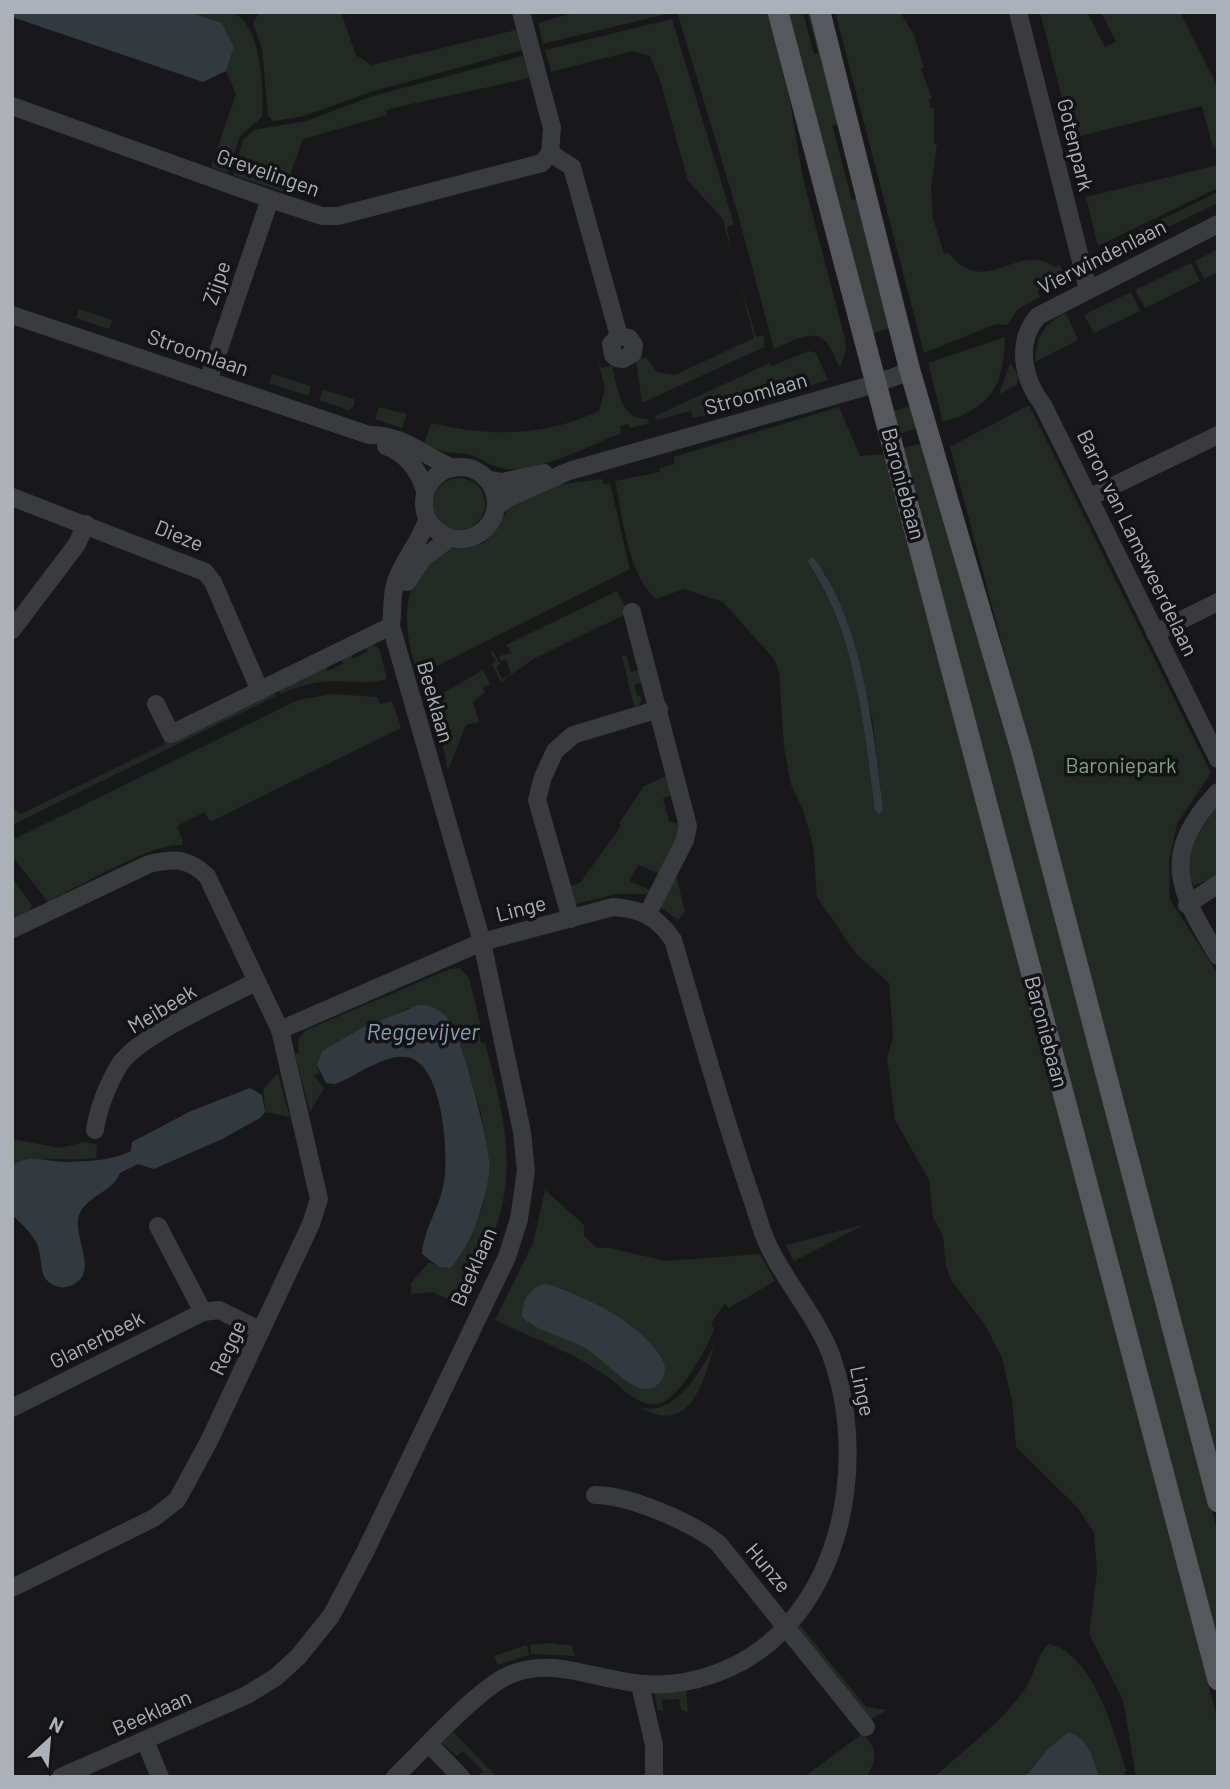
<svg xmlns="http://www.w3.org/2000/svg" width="1230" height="1789" font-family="Barlow,sans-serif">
	<rect width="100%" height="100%" fill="#18181a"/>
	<g fill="#232a23" fill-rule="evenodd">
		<path d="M190 12C202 12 217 10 229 12 262 18 264 91 262 117L240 136 228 173 211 167 236 94 226 71 234 47 222 23Z"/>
		<path d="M259 12H341L356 55 371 65 516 30 522 50 371 92 304 116 274 121 268 116 262 49 253 23Z"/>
		<path d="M577 12H670V13L543 44 538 23Z"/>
		<path d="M677 12H767L789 96 803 178 845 339 846 350 840 367C836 362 834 354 830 347 817 324 791 342 774 349L737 211Z"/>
		<path d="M788 12H803L814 54 818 53 807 12H817L900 326 873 333ZM838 124 856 199 852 200 832 125Z"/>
		<path d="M835 12H900L914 35 924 67 921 69 932 98 929 99 931 108H934V143L937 144 931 189 933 218 944 254 949 253C985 300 1017 240 1055 267L1060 265 1066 277 1037 291 1040 297 1018 309 1007 325 996 324 924 353Z"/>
		<path d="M1040 12H1087L1105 47 1116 42 1101 12H1180L1218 87V147L1213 148 1202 106 1072 138Z"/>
		<path d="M672 19 734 224 727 227 731 251 723 219 688 181 660 80 650 56 632 51 551 72 545 50Z"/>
		<path d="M523 56 529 78 393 108 385 111 387 115 303 139 284 192 233 175 243 140 254 130 306 121 373 96Z"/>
		<path d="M1218 165V188L1098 246 1086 197Z"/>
		<path d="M1218 192V203L1106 257 1102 248Z"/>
		<path d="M1218 249V272L1204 279 1195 261Z"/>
		<path d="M1191 263 1200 281 1145 308 1135 290Z"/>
		<path d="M739 279 756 337 764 335V347L642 403 636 360 646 357 657 372 675 375 754 338Z"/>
		<path d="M1131 292 1140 311 1094 333 1084 315Z"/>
		<path d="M79 309 112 320 109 329 76 318Z"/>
		<path d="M1066 313 1078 340 1035 362C1036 337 1043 324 1066 313Z"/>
		<path d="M155 336 204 352 199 359 153 343Z"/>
		<path d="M1005 337C1004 387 990 408 943 422L928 363Z"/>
		<path d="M595 347 601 368 612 366C618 388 619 419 648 419L649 423 630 428 628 424 620 426 621 433C590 445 533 476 501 468 490 466 482 458 471 455 453 451 440 455 425 442L431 423C492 437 542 437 599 411L605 389Z"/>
		<path d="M808 351 816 353 828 380 736 409 693 418 691 411 657 420 655 416 770 363 772 366Z"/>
		<path d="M1010 363 1018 375 1017 385 999 394Z"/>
		<path d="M272 374 311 386 308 396 269 383Z"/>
		<path d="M323 390 354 399V406L348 410 319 400Z"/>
		<path d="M1029 405 1211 773 1177 824 1169 861 1170 900 1218 974V1465L950 447Z"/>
		<path d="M912 406 918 428 899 434 893 411Z"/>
		<path d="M379 407 407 414 402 428 375 419Z"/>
		<path d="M839 407 860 456 885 454 1218 1721V1777H1136L1123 1700 1089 1634 1097 1572 1094 1533 1078 1508 1016 1447 1012 1401 1002 1358 985 1325 951 1280 946 1266 943 1236 933 1217 929 1180 895 1120 887 1058 893 1037 889 983 857 955 817 897 813 845 803 810 791 785 784 747 779 672 774 659 723 602 684 589 656 599C627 573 623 518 615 481L660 472V468L675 464 673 457ZM807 561 826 574 856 654 872 718 883 809C865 729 854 629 807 561Z"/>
		<path d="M923 443 1027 807 1218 1533V1640L903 448Z"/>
		<circle cx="459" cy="504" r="26"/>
		<path d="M602 479 604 485 610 483 630 569 425 672 416 669C402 625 399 576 445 551 458 545 473 550 486 541 498 531 500 516 511 506 533 485 574 483 602 479Z"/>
		<path d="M617 591 628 613 533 659 501 682 492 664 496 661 490 652 493 651 500 664 496 667 502 679 511 674 506 659 501 661 499 656 512 653 506 645Z"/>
		<path d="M370 643 379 648 387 679C368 685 355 681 336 681 316 681 299 686 281 694L278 688 325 665 328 671 343 664 340 657 350 653 353 659 368 651 365 645Z"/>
		<path d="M626 655 631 672 642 669 645 681 634 685 637 695 642 698 639 705 634 706 622 656Z"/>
		<path d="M483 670 490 684 483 688 485 692 473 702 479 722 466 725 448 770 433 699Z"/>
		<path d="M273 689 276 696 12 825V807L21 814 31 809 165 744 162 736Z"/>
		<path d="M332 694 377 697 380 704 392 701 401 728 210 822 205 812 177 826 183 841 182 845C151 843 80 886 48 902L12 856V840L298 700Z"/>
		<path d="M671 774 675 794 663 798 669 821 683 824 682 828 660 874 638 865 630 881 650 890 647 894H616L576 904 571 886 580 883 621 826 619 823 644 786Z"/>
		<path d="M1218 805V875L1194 886C1178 858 1201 826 1218 805Z"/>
		<path d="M675 872 685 911 678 920 660 907Z"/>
		<path d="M12 878 32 905 29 911 12 919Z"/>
		<path d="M460 968 469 978 482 1031 479 1033 481 1043H485C517 1162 517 1194 463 1306L432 1292 411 1294V1283L429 1262 439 1267 458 1260 483 1206 489 1163 481 1113 461 1047 408 1008 322 1051 317 1065 320 1076 318 1073 314 1075 324 1088 310 1112 295 1054 299 1053 298 1039 306 1030 450 969Z"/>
		<path d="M278 1074 290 1117 265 1112C265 1088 257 1092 278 1074Z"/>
		<path d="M13 1139 60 1148 85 1142 97 1145 96 1158C73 1162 26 1155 12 1166Z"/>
		<path d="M545 1190 584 1225V1236L597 1248H610L665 1261 760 1254 775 1281 729 1308 725 1304 711 1323 714 1329C707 1349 678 1402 657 1404 638 1407 621 1386 606 1376 574 1352 531 1338 495 1320L533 1243ZM548 1284C593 1298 634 1323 663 1361L652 1388H639L584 1347 528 1323Z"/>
		<path d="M866 1224 794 1261 786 1245Z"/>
		<path d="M716 1340C705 1375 693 1439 640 1407 674 1419 705 1367 716 1340Z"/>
		<path d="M799 1624 866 1707 887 1710 868 1721 797 1627Z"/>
		<path d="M551 1643 572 1646 575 1656 531 1654 530 1645Z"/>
		<path d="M1049 1644C1093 1653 1115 1734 1126 1770L1123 1777H1099C1093 1759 1088 1738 1068 1732L1047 1750 1025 1777H934C965 1749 1003 1722 1027 1686 1034 1675 1038 1652 1049 1644Z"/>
		<path d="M527 1645 529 1655 498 1665 494 1656Z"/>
		<path d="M686 1689 688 1712 681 1710 679 1699 662 1700 663 1711 657 1709 655 1693Z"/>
		<path d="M453 1732 497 1777H477L483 1771 463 1751 457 1756 442 1743Z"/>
		<path d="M863 1733C877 1750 878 1756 867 1777H804Z"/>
	</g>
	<g fill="#323a3f">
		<path d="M12 12H189L222 23 234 47 226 71 203 82 12 17Z"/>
		<path d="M813 557C863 622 873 729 883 809L879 815 875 810C864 726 856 632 807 561Z"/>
		<path d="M419 1005C432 1005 443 1011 450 1022 463 1041 487 1136 489 1160 492 1187 470 1250 450 1268L439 1267 422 1254C424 1228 440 1207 444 1182 449 1154 443 1061 406 1057 384 1054 356 1076 336 1084L326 1083 317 1065 322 1051 362 1028Z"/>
		<path d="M250 1088 262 1095 265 1112 260 1118 222 1139 154 1169 138 1164 120 1173C112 1193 87 1195 79 1215 72 1237 100 1273 72 1285 66 1288 61 1288 56 1286 36 1279 44 1259 37 1244 31 1232 22 1224 12 1215V1166C28 1153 47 1162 66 1162 88 1161 112 1161 131 1151L132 1142 191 1111Z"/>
		<path d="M548 1284C585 1296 644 1324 663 1361 671 1378 653 1395 637 1387 618 1378 603 1359 585 1348 565 1337 538 1332 522 1317 522 1300 531 1285 548 1284Z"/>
		<path d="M1068 1732C1088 1737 1093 1759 1099 1777H1025L1047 1750Z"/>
	</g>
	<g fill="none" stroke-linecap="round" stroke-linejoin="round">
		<g stroke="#3a3b3f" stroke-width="18">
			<path d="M1018 12 1088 289"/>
			<path d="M12 106 270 199 322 216H338L542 163 550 153 552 128 521 12"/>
			<path d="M550 153 572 167 619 336 611 344 613 355 617 358 623 359 633 353 634 345 629 338 619 336"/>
			<path d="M1218 224 1038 316C1015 342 1023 380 1043 405L1218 759"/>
			<path d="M12 315 369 435C400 433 426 457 453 468"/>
			<path d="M208 381 270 199"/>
			<path d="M386 446C407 454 419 470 425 491"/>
			<circle cx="460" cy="503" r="36"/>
			<path d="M486 479 502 482 544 473"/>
			<path d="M12 497 205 572 213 582 260 691"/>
			<path d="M1090 497 1218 435"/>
			<path d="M496 507 508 498 569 471 875 384 910 371"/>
			<path d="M407 582 423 558 450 538"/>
			<path d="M632 612 688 826 685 840 647 915"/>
			<path d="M12 630 77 544 86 524"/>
			<path d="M1155 633 1218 602"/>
			<path d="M156 704 171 734 391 626"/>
			<path d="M1218 792C1159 855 1178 890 1218 956"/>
			<path d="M1187 905 1218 884"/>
			<path d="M571 919 537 800 543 777 555 751 573 735 659 709"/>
			<path d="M12 929 149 864C175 858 188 858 207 876L280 1030 319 1199 311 1224 209 1441 177 1500 154 1518 12 1588"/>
			<path d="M280 1030 482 942 613 907C641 909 657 916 673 940 699 1027 723 1116 753 1202 758 1217 762 1233 769 1247 787 1284 816 1316 831 1355 874 1475 835 1644 698 1679 647 1692 617 1679 569 1670 548 1666 525 1667 505 1677 472 1695 424 1749 395 1777"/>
			<path d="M95 1130C98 1109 108 1083 120 1064 140 1035 222 1000 255 982"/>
			<path d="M158 1226 203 1312"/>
			<path d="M12 1408 203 1312 219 1310 261 1331"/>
			<path d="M595 1495C629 1495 691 1522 718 1543L866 1727"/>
			<path d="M640 1685 654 1745V1777"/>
			<path d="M145 1741 160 1777"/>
			<path d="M429 1744 461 1777"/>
			<path d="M61 1777 247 1695 276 1677 298 1657 331 1616 365 1552 507 1257 519 1219 526 1171 522 1132 482 942 391 626C393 611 391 595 396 581 404 559 420 542 427 520"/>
		</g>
		<g stroke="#56585e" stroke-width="21">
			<path d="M778 12 1218 1680"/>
			<path d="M820 12 910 371 1022 753 1218 1502"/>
		</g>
	</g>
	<g text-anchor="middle" stroke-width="7" stroke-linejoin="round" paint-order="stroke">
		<g font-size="21" fill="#acb1b9" stroke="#131315">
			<text transform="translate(1075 145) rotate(76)" y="7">Gotenpark</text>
			<text transform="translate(268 173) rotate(19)" y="7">Grevelingen</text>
			<text transform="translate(1102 257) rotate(-27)" y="7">Vierwindenlaan</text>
			<text transform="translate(217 283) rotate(-71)" y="7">Zijpe</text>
			<text transform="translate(198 353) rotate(19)" y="7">Stroomlaan</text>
			<text transform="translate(756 394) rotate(-16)" y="7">Stroomlaan</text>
			<text transform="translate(903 484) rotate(75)" y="7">Baroniebaan</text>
			<text transform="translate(179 536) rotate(22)" y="7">Dieze</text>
			<text transform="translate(1137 543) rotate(64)" y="7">Baron van Lamsweerdelaan</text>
			<text transform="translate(435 702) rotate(74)" y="7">Beeklaan</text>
			<text transform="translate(521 909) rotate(-14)" y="7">Linge</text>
			<text transform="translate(162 1009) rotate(-31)" y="7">Meibeek</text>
			<text transform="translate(1046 1032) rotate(75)" y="7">Baroniebaan</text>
			<text transform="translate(474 1267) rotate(-66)" y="7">Beeklaan</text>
			<text transform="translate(97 1340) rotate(-27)" y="7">Glanerbeek</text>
			<text transform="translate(228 1348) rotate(-65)" y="7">Regge</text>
			<text transform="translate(862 1391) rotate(78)" y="7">Linge</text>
			<text transform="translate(768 1568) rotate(50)" y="7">Hunze</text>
			<text transform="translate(152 1713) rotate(-24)" y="7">Beeklaan</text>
		</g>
		<g font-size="21" fill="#85a185" stroke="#131315">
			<text x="1121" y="773">Baroniepark</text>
		</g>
		<g font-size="23" font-style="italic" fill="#879fb0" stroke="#131315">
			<text x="423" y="1040">Reggevijver</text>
		</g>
	</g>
	<rect width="1230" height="1789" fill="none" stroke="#acb1b9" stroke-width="28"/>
	<g transform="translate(49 1740) rotate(26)" stroke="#131315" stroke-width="5" paint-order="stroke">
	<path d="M0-5L12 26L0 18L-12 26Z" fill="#acb1b9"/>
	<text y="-10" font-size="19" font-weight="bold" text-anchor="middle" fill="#acb1b9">N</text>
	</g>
</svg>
